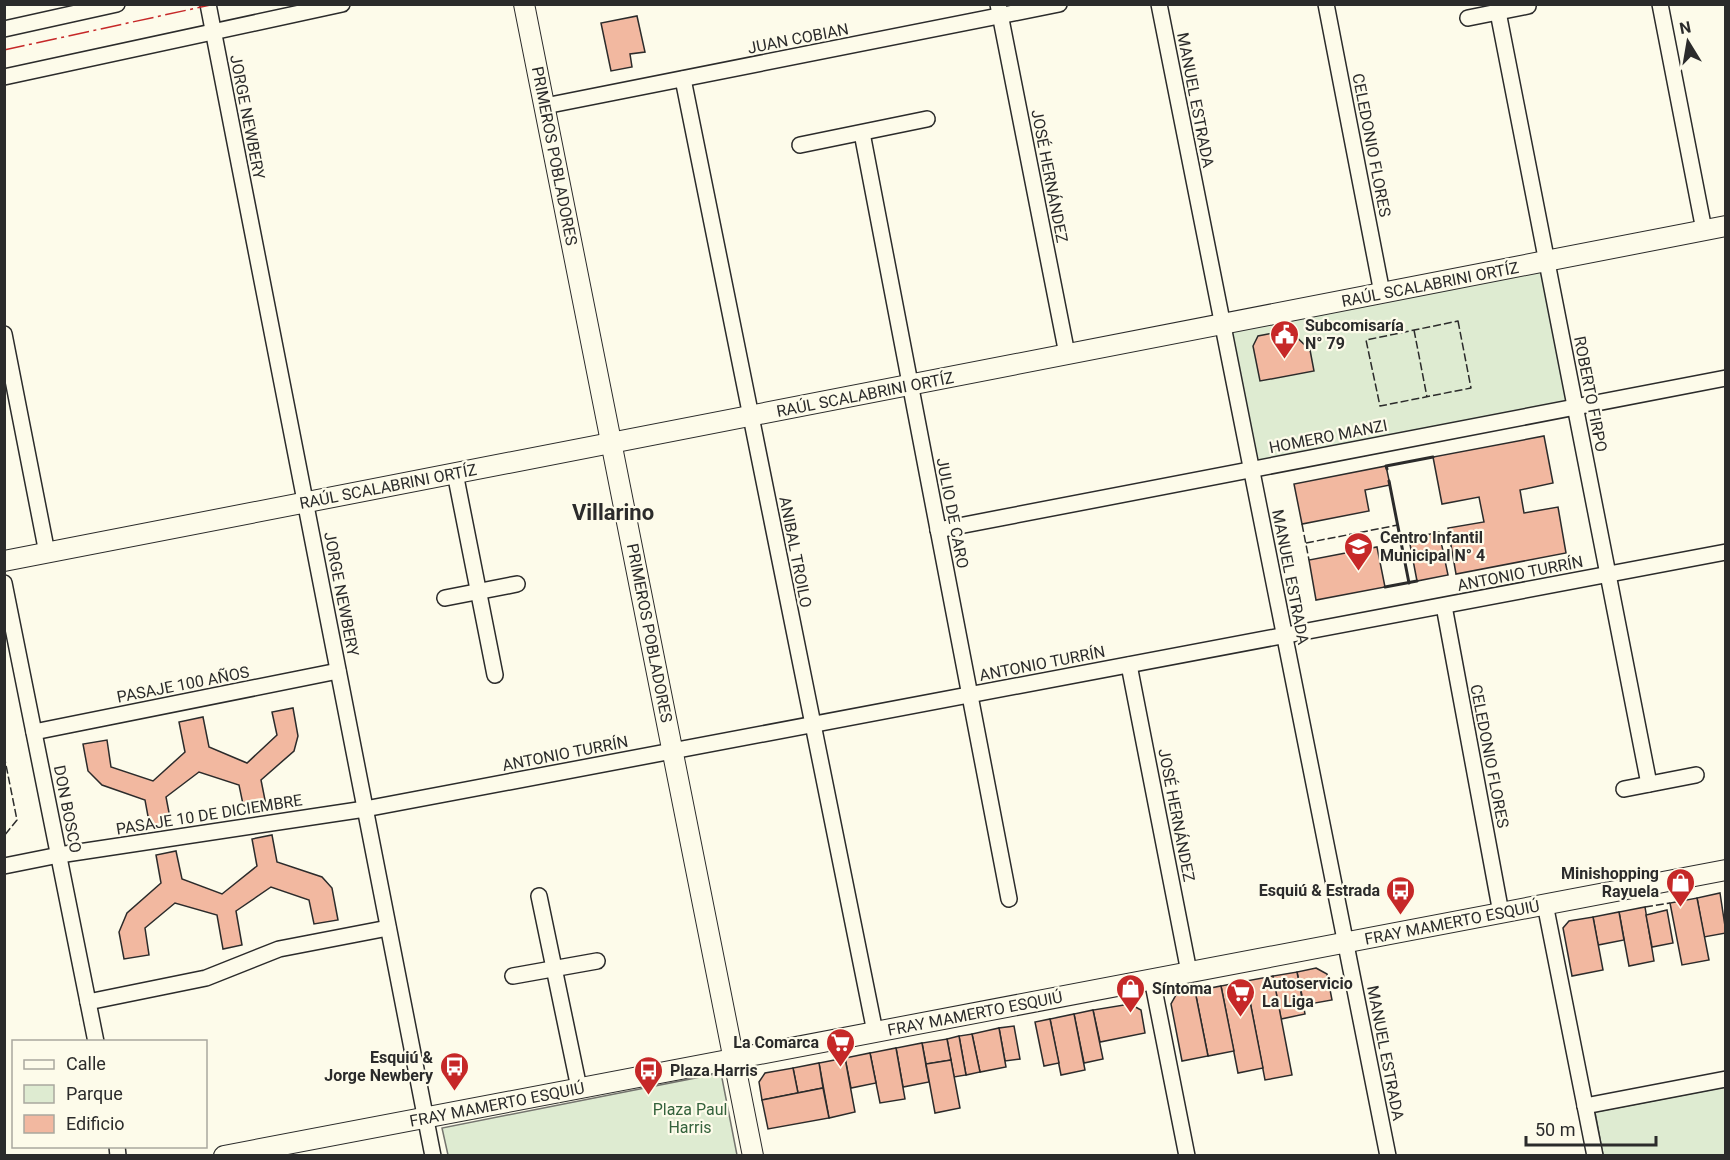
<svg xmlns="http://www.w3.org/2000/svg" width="1730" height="1160" font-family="Roboto,sans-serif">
	<rect width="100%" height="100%" fill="#fdfbea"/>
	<g fill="#deebd1" stroke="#74746e" stroke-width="1.5">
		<path d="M1546 261 1575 407 1251 470 1222 324Z"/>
		<path d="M721 1073 737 1155H448L442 1128Z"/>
		<path d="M1725 1087V1155H1603L1595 1112Z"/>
	</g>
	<g fill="#f2b8a0" stroke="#2b2b2b" stroke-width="1.5">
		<path d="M637 16 645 52 630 54 632 67 611 71 601 23Z"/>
		<path d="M1289 330 1310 350 1314 371 1260 381 1253 346 1258 336Z"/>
		<path d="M1544 436 1553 483 1520 490 1524 513 1558 507 1566 553 1456 574 1448 528 1484 522 1479 497 1442 504 1433 457Z"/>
		<path d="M1386 466 1390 485 1365 490 1369 511 1302 524 1294 484Z"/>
		<path d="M1439 532 1448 575 1417 581 1409 539Z"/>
		<path d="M1377 547 1385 587 1316 600 1309 560Z"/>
		<path d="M293 708 298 736 294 751 261 780 266 805 244 809 239 785 199 772 166 797 171 823 150 827 145 800 102 785 88 771 83 744 107 740 111 767 153 781 185 752 179 722 203 717 209 747 247 763 277 735 272 712Z"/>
		<path d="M272 835 277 862 322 877 332 888 338 920 314 924 309 900 271 887 236 911 242 945 223 949 217 915 175 903 145 928 149 955 124 959 119 932 127 913 161 883 156 855 176 851 182 879 222 894 257 866 252 839Z"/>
		<path d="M1720 893 1726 933 1704 937 1697 898Z"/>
		<path d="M1697 898 1709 960 1682 965 1670 903Z"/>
		<path d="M1645 907 1654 961 1629 966 1619 912Z"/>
		<path d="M1667 910 1673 943 1652 947 1646 915Z"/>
		<path d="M1619 912 1624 940 1598 945 1593 917Z"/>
		<path d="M1593 917 1603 970 1572 976 1563 928 1569 921Z"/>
		<path d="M1316 968 1327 974 1332 1000 1304 1005 1297 972Z"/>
		<path d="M1297 972 1305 1014 1281 1019 1273 976Z"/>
		<path d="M1273 976 1292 1075 1265 1080 1246 981Z"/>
		<path d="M1246 981 1263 1068 1238 1073 1221 986Z"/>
		<path d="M1221 986 1234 1051 1208 1056 1195 991Z"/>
		<path d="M1195 991 1208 1056 1182 1061 1171 1004 1176 995Z"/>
		<path d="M1130 1004 1141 1010 1145 1033 1100 1042 1093 1010Z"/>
		<path d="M1093 1010 1103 1059 1084 1063 1074 1014Z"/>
		<path d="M1074 1014 1085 1070 1061 1075 1050 1019Z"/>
		<path d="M1050 1019 1059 1063 1044 1066 1035 1022Z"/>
		<path d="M1014 1026 1020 1059 1005 1061 999 1028Z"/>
		<path d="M999 1028 1006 1067 980 1072 972 1034Z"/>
		<path d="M972 1034 980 1072 966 1075 959 1036Z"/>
		<path d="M959 1036 966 1075 954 1077 947 1039Z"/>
		<path d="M947 1039 951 1060 926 1064 922 1043Z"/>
		<path d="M922 1043 929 1082 903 1087 896 1048Z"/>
		<path d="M896 1048 905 1099 880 1103 870 1053Z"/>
		<path d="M870 1053 876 1083 851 1088 845 1058Z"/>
		<path d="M845 1058 855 1112 829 1118 819 1063Z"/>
		<path d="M951 1060 960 1108 935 1113 926 1064Z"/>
		<path d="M819 1063 823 1088 798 1093 793 1068Z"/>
		<path d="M793 1068 798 1093 762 1100 759 1082 765 1073Z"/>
		<path d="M823 1088 829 1118 768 1129 762 1100Z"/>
	</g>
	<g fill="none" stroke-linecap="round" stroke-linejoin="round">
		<defs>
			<g id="minor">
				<path d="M208 4 433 1156"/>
				<path d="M998 4 1067 354"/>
				<path d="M1159 4 1388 1156"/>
				<path d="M1326 4 1382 293"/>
				<path d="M1660 4 1704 230"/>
				<path d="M1498 12 1649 784"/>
				<path d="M1468 18 1528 6"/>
				<path d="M4 29 117 4"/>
				<path d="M4 77 342 4"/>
				<path d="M683 79 875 1032"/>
				<path d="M545 106 1059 4"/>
				<path d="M862 133 1009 899"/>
				<path d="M800 145 927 119"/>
				<path d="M4 334 47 553"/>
				<path d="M455 473 495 675"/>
				<path d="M938 530 1726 378"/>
				<path d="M4 583 96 1042"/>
				<path d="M445 598 517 584"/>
				<path d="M1444 606 1501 913"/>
				<path d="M1129 665 1189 972"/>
				<path d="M34 732 338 671"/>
				<path d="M1624 789 1696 775"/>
				<path d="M4 866 59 855 365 809 1726 552"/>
				<path d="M539 896 579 1088"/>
				<path d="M1545 904 1595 1156"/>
				<path d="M513 976 597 961"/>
				<path d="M1152 979 1187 1156"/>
				<path d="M88 1002 206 978 279 949 388 928"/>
				<path d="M1585 1106 1726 1079"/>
				<path d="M117 1146 118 1156"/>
			</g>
			<g id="tertiary">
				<path d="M524 4 753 1156"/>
				<path d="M4 561 1726 226"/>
				<path d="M224 1156 1726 870"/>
			</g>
		</defs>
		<use href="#minor" stroke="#2b2b2b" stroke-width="18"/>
		<use href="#tertiary" stroke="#2b2b2b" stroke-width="22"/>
		<use href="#minor" stroke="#fdfbea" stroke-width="15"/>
		<use href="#tertiary" stroke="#fdfbea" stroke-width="20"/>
		<g stroke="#2b2b2b" stroke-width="1.5" stroke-dasharray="8 3" stroke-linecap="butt">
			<path d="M1458 321 1471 388 1380 406 1366 340Z"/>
			<path d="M1414 330 1427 397"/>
			<path d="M1302 524 1309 560"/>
			<path d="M1306 543 1398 525"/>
			<path d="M4 755 17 820 4 836"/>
			<path d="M1645 907 1670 903"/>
		</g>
		<g stroke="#2b2b2b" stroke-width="3">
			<path d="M1387 469 1386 466 1433 457"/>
			<path d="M1389 481 1409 583"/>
			<path d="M1385 587 1417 581"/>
		</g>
		<path stroke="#c62828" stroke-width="1.5" stroke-dasharray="21 4.5 3 4.5" stroke-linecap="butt" d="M4 50 215 4"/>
	</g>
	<defs>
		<symbol id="civic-pin" viewBox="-11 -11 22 30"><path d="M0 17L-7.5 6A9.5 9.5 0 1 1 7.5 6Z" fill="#c62828" stroke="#fdfbea"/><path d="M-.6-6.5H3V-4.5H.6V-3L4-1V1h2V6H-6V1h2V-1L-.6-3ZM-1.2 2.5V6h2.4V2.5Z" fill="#fff"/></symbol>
		<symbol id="school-pin" viewBox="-11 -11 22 30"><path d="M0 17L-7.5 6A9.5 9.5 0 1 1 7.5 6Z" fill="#c62828" stroke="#fdfbea"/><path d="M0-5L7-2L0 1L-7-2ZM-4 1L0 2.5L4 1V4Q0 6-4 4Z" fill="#fff"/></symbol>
		<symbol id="shop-pin" viewBox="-11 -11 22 30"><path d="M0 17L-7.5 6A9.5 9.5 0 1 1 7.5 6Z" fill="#c62828" stroke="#fdfbea"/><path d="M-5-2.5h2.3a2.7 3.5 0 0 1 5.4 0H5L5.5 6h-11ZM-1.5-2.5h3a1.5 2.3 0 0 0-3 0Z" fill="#fff"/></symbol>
		<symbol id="bus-pin" viewBox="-11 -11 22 30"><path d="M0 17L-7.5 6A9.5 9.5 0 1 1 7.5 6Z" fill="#c62828" stroke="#fdfbea"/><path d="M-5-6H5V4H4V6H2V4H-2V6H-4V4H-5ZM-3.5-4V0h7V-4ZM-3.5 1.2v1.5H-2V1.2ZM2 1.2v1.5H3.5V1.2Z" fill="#fff"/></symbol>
		<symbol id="supermarket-pin" viewBox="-11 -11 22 30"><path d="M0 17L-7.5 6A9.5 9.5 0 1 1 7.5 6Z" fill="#c62828" stroke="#fdfbea"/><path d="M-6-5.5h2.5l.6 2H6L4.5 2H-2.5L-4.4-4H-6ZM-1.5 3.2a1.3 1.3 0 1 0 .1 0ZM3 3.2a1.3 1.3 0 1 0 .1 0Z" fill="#fff"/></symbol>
	</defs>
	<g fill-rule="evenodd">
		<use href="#civic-pin" x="1268" y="318" width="33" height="45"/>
		<use href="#school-pin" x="1342" y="530" width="33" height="45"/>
		<use href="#shop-pin" x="1664" y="866" width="33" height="45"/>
		<use href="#bus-pin" x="1384" y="874" width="33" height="45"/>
		<use href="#shop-pin" x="1114" y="972" width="33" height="45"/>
		<use href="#supermarket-pin" x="1224" y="976" width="33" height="45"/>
		<use href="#supermarket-pin" x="824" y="1026" width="33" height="45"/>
		<use href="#bus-pin" x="438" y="1050" width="33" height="45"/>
		<use href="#bus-pin" x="632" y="1054" width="33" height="45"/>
	</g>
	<g text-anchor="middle" stroke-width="4.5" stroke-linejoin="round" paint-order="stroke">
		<g font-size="16" fill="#2b2b2b" stroke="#fdfbea">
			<text transform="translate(798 38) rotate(-11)" y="6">JUAN COBIAN</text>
			<text transform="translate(1196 100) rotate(79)" y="6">MANUEL ESTRADA</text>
			<text transform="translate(248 117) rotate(79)" y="6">JORGE NEWBERY</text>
			<text transform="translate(1372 145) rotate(79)" y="6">CELEDONIO FLORES</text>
			<text transform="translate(555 156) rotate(79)" y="6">PRIMEROS POBLADORES</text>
			<text transform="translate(1050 176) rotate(79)" y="6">JOSÉ HERNÁNDEZ</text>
			<text transform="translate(1430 284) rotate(-11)" y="6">RAÚL SCALABRINI ORTÍZ</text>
			<text transform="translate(865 394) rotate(-11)" y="6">RAÚL SCALABRINI ORTÍZ</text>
			<text transform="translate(1591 394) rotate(79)" y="6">ROBERTO FIRPO</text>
			<text transform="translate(1328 436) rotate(-11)" y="6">HOMERO MANZI</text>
			<text transform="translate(388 486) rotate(-11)" y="6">RAÚL SCALABRINI ORTÍZ</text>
			<text transform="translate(953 513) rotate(79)" y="6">JULIO DE CARO</text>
			<text transform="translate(796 552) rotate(79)" y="6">ANIBAL TROILO</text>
			<text transform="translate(1520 573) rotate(-11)" y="6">ANTONIO TURRÍN</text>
			<text transform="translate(1291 577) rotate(79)" y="6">MANUEL ESTRADA</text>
			<text transform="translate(342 594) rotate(79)" y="6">JORGE NEWBERY</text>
			<text transform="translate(650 633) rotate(79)" y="6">PRIMEROS POBLADORES</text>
			<text transform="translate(1042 663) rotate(-11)" y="6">ANTONIO TURRÍN</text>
			<text transform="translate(183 684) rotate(-11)" y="6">PASAJE 100 AÑOS</text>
			<text transform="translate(565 753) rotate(-11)" y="6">ANTONIO TURRÍN</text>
			<text transform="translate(1490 756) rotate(79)" y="6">CELEDONIO FLORES</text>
			<text transform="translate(68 809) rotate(79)" y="6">DON BOSCO</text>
			<text transform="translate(209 814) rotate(-9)" y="6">PASAJE 10 DE DICIEMBRE</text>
			<text transform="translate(1177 815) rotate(79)" y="6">JOSÉ HERNÁNDEZ</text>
			<text transform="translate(1452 922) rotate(-11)" y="6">FRAY MAMERTO ESQUIÚ</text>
			<text transform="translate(975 1013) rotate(-11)" y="6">FRAY MAMERTO ESQUIÚ</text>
			<text transform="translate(1386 1053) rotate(79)" y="6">MANUEL ESTRADA</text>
			<text transform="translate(497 1104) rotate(-11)" y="6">FRAY MAMERTO ESQUIÚ</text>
		</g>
		<g font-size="16" font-weight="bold" fill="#2b2b2b" stroke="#fdfbea" text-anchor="start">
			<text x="1305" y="331">Subcomisaría<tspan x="1305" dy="18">N° 79</tspan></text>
			<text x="1380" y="543">Centro Infantil<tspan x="1380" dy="18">Municipal N° 4</tspan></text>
			<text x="1659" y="879" text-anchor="end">Minishopping<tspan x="1659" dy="18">Rayuela</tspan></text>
			<text x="1380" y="896" text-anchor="end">Esquiú &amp; Estrada</text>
			<text x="1262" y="989">Autoservicio<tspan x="1262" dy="18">La Liga</tspan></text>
			<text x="1152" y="994">Síntoma</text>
			<text x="819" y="1048" text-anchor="end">La Comarca</text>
			<text x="433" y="1063" text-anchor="end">Esquiú &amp;<tspan x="433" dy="18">Jorge Newbery</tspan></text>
			<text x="670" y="1076">Plaza Harris</text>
		</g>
		<g font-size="16" fill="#34623c" stroke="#fdfbea">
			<text x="690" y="1115">Plaza Paul<tspan x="690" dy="18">Harris</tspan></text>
		</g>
		<g font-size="22" font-weight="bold" fill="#2b2b2b" stroke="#fdfbea">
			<text x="613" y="520">Villarino</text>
		</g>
	</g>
	<rect width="1730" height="1160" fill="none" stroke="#2b2b2b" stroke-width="12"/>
	<rect x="12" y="1040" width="195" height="108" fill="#fdfbea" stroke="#a9a89e" stroke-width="1.5"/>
	<rect x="24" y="1060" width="30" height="9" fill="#fdfbea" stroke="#a9a89e" stroke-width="1.5"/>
	<text x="66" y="1070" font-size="18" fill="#2b2b2b">Calle</text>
	<rect x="24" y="1085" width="30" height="18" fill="#deebd1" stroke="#a9a89e" stroke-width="1.5"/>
	<text x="66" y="1100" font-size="18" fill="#2b2b2b">Parque</text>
	<rect x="24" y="1115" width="30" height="18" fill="#f2b8a0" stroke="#a9a89e" stroke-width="1.5"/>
	<text x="66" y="1130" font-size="18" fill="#2b2b2b">Edificio</text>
	<g transform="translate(1688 42) rotate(349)" stroke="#fdfbea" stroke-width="4.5" paint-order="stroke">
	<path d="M0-4.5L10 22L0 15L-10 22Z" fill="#2b2b2b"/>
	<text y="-9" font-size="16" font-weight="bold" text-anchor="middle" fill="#2b2b2b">N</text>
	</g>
	<path d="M1526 1136v9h130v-9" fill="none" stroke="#2b2b2b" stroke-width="3"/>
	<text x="1535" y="1136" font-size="18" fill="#2b2b2b" stroke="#fdfbea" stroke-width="4.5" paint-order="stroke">50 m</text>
</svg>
